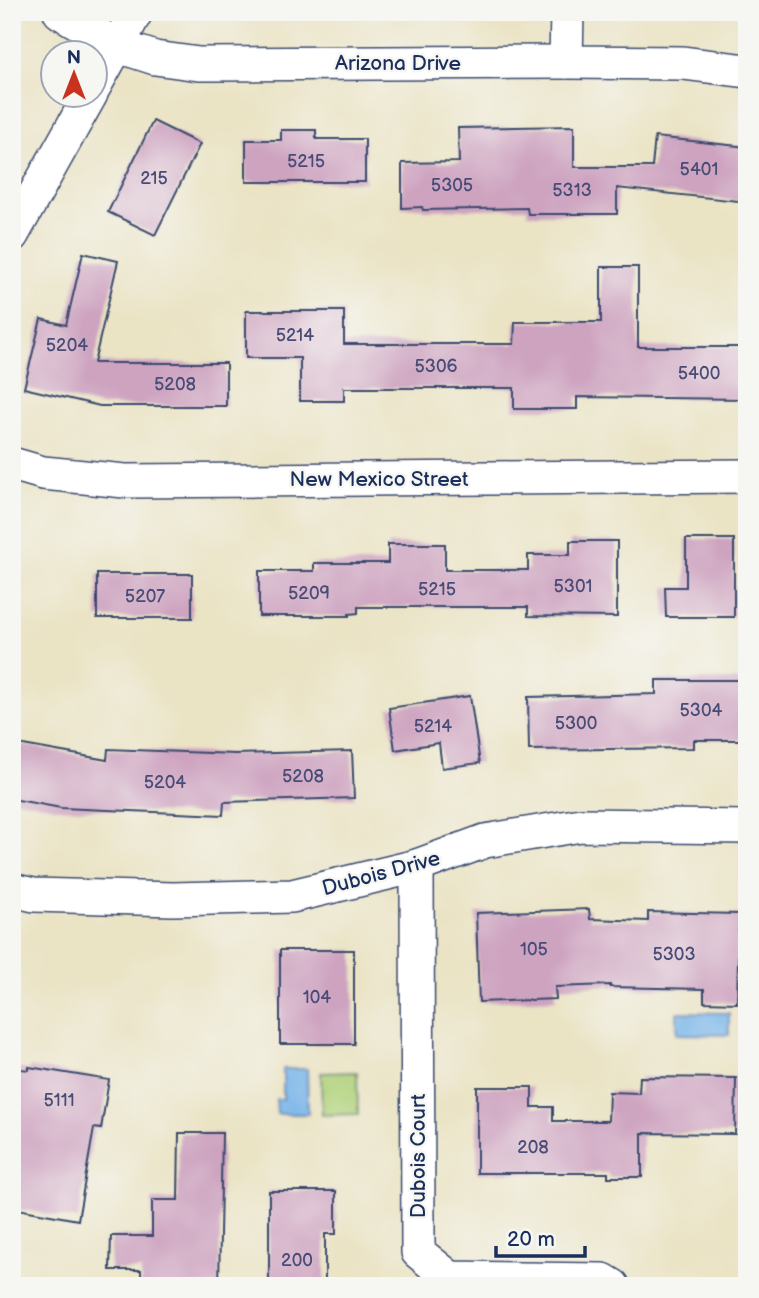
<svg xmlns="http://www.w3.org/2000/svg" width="759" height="1298" font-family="'Balsamiq Sans',sans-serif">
	<rect width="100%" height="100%" fill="#f6f6f2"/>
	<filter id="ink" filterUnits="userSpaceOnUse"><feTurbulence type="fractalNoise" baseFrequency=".0143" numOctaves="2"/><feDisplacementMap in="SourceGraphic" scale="14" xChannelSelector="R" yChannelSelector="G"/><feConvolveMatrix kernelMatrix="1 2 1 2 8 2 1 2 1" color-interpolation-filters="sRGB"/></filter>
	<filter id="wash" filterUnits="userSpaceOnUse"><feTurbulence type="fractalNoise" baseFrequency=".00686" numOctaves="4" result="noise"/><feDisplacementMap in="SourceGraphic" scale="28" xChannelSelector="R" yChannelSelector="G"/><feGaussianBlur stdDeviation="1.57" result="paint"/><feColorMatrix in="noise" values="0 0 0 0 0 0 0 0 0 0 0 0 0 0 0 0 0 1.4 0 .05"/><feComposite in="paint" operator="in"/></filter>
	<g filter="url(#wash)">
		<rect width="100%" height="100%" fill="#eae3c4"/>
		<path fill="#b0d27a" stroke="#66806c" stroke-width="2" d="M357 1072 358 1114 322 1115 321 1073Z"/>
		<g fill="#77b4e9" stroke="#4972a4" stroke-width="2">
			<path d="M677 1012 729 1013V1035L677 1034Z"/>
			<path d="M283 1069H307L308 1114H277L276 1099H283Z"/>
		</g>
		<g id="blocks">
			<g fill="#cda3c0">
				<path d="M153 121 200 144 155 235 108 212Z"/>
				<path d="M574 126V167H652L655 137 747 147V202L617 188V214H528L527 208 423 210 422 207 402 208V163L459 162 458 128Z"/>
				<path d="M281 130H316V139H365V182H246V140H281Z"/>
				<path d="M83 253 118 261 94 363H226V406H100L24 388 41 319 66 325Z"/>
				<path d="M601 267H638V347H747V399L577 397V409H514V388H344V401H300V358H246V311H344V344H514L515 322H601Z"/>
				<path d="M686 539H734V617H666L665 587H686Z"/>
				<path d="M570 541H617V617L528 616V607H358V613L349 614V616H259V571H314V563H388V544H445V570H528V555H570Z"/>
				<rect x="97" y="574" width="95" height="44"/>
				<path d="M656 680H747V740H694V748L529 750 528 697 656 694Z"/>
				<path d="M470 696 480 763 442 768 439 743 395 750 389 708Z"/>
				<path d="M12 743 107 760 108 749 235 754 352 751 354 798 224 802 223 815 61 808 12 799Z"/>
				<path d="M589 909 590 919 648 921V912L739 914 737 1003 704 1002V989L610 987V985L555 987 556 999 479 1002 476 913Z"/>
				<rect x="280" y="950" width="74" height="94"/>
				<path d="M29 1067 109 1080 101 1129 94 1128 78 1220 12 1208V1068L29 1070Z"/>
				<path d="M640 1077 736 1078 735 1134 642 1133V1177H608V1173H477V1087H532V1107H553V1121H608L609 1092 639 1093Z"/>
				<path d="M179 1133H222L219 1286H141V1270H110L111 1236H152V1200H178Z"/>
				<path d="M269 1191H336V1234H325V1286H269Z"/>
			</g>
		</g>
	</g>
	<g filter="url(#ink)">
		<use href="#blocks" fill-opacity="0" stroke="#3a4a6d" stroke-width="2"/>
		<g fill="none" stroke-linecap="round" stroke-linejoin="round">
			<defs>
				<g id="minor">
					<path d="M60 12 118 46 155 58 199 64 566 62 683 63 747 71"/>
					<path d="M566 62 567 12"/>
					<path d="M94 87 136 12"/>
					<path d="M12 235 91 94"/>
					<path d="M12 464 43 473 125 481 747 476"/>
					<path d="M417 866 418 1252 450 1278 603 1280 613 1286"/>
					<path d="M12 890 34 895 173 899 292 896 417 866 485 841 581 825 747 827"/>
				</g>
			</defs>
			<use href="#minor" stroke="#3a4a6d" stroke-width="36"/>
			<use href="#minor" stroke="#fff" stroke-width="33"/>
		</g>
	</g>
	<g text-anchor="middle" stroke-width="5" stroke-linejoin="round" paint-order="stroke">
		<g font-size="18" fill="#484c76">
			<text x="306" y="167">5215</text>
			<text x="699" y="175">5401</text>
			<text x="154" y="184">215</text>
			<text x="452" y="191">5305</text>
			<text x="572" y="196">5313</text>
			<text x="295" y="341">5214</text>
			<text x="67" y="351">5204</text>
			<text x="436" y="372">5306</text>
			<text x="699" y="379">5400</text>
			<text x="175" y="390">5208</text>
			<text x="573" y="592">5301</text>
			<text x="437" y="595">5215</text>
			<text x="309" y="599">5209</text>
			<text x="145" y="602">5207</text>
			<text x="701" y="716">5304</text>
			<text x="576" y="729">5300</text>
			<text x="433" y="732">5214</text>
			<text x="303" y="782">5208</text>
			<text x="165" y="788">5204</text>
			<text x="534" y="955">105</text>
			<text x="674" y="960">5303</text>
			<text x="317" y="1003">104</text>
			<text x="59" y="1106">5111</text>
			<text x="533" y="1153">208</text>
			<text x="297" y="1266">200</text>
		</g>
		<g font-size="21" fill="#1b2f5e" stroke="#f6f6f2">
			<text x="398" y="70">Arizona Drive</text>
			<text x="379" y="486">New Mexico Street</text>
			<text transform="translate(381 873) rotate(-15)" y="7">Dubois Drive</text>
			<text transform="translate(418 1156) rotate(-90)" y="7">Dubois Court</text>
		</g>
	</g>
	<rect width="759" height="1298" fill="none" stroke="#f6f6f2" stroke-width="42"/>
	<g transform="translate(74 74)"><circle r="33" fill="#f6f6f2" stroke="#9ea6b7" stroke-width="2"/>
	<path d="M0-5L12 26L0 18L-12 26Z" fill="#c8321e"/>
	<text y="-10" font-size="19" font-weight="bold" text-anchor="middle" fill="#1b2f5e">N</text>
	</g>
	<path d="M496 1246v10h89v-10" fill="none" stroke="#1b2f5e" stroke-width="3.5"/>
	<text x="507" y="1246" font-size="21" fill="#1b2f5e" stroke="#f6f6f2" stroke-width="5" paint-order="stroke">20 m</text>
</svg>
